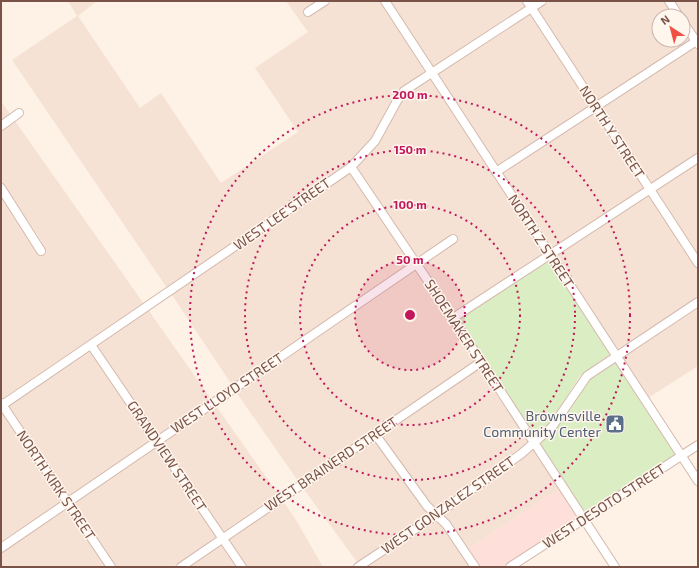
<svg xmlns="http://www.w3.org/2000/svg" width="699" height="568" font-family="'Exo 2',sans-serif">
	<rect width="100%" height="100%" fill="#fef1e6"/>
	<g fill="#f6e2d4">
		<path d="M68 1H97L78 16 140 108 161 93 221 183 298 132 255 68 308 32 286 1H317L303 10 307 17 333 1H381L426 71 402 88 397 94 372 138 348 163 167 288 12 60 77 16Z"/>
		<path d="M389 1H523L526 7 432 67Z"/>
		<path d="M550 1H665L675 16H659V40H683V28L691 40 597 102 537 10Z"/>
		<path d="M674 1H698V35L697 36Z"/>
		<path d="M531 14 590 106 497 167 437 74Z"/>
		<path d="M695 47 698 51V153L651 184 601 109Z"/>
		<path d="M431 78 545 253 453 313 422 265 458 240 453 233 417 258 356 168 379 144 403 99Z"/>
		<path d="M1 101 10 114 1 120Z"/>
		<path d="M595 113 644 188 551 249 502 174Z"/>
		<path d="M15 121 144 304 3 400 1 396V195L37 247 42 242 1 181V131Z"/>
		<path d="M698 163V256L655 191Z"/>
		<path d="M350 172 411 262 232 385 172 295Z"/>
		<path d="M649 195 698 269V297L616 350 555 256Z"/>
		<path d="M416 270 476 360 298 481 236 392Z"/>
		<path d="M698 307V366L648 398 621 357Z"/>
		<path d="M149 311 211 399 157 435 97 347Z"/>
		<path d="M91 351 151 440 68 497 8 407Z"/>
		<path d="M480 367 529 442 436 510 381 435Z"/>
		<path d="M216 406 278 494 223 532 162 442Z"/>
		<path d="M2 411 62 501 1 543V412Z"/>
		<path d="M374 439 429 514 357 562 303 488Z"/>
		<path d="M156 447 217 536 173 567H115L72 504Z"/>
		<path d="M533 449 559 489 467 550 442 516Z"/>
		<path d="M283 501 296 520 323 567H246L228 539Z"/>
		<path d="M66 508 106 567H1V554Z"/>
		<path d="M436 521 443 527 470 567H366Z"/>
		<path d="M222 543 237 567H188Z"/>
	</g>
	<path fill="#ffdfd9" d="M559 489 578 518 503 567H479L467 550Z"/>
	<g fill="#daedc3">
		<path d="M549 260 610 354 580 376 549 424 534 437 458 320Z"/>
		<path d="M615 361 676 454 584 514 539 444 555 430 589 379Z"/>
	</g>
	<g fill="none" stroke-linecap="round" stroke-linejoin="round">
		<defs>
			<g id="minor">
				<path d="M385 1 698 481"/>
				<path d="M527 1 698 263"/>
				<path d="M669 1 679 16"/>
				<path d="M308 12 325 1"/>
				<path d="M683 22 698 44"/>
				<path d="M1 126 19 113"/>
				<path d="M351 167 453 318 615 567"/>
				<path d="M496 172 698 40"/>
				<path d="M1 188 41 251"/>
				<path d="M453 318 698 158"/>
				<path d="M91 345 242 567"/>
				<path d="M1 403 111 567"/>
				<path d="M1 406 351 167 375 141 397 101 404 91 542 1"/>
				<path d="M375 434 427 506 446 524 475 567"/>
				<path d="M1 548 453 239"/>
				<path d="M181 567 481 362"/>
				<path d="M358 567 435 516 521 454 552 427 587 376 698 302"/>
				<path d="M510 567 698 445"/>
			</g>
		</defs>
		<use href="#minor" stroke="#d4b9ad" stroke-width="10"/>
		<use href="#minor" stroke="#fff" stroke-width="8"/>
	</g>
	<circle cx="410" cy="315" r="55" fill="#c2185b" fill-opacity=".12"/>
	<g fill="none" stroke="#c2185b" stroke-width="2" stroke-dasharray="2 4">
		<circle cx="410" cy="315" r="55"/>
		<circle cx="410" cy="315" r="110"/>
		<circle cx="410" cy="315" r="165"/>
		<circle cx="410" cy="315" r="220"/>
	</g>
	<defs>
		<symbol id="civic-square" viewBox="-11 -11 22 22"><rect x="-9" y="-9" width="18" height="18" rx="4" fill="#5c6f8a" stroke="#fff6ee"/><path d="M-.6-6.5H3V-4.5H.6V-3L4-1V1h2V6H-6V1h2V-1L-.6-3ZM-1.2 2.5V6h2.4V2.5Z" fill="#fff"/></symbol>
	</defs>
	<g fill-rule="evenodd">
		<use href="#civic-square" x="604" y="413" width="22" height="22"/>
	</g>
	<g text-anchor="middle" stroke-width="3" stroke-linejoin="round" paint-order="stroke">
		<g font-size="14" fill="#7a5348" stroke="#fff6ee">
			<text transform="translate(612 132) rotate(57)" y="5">NORTH Y STREET</text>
			<text transform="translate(282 214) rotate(-35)" y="5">WEST LEE STREET</text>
			<text transform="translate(541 241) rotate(57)" y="5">NORTH Z STREET</text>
			<text transform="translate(464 336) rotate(57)" y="5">SHOEMAKER STREET</text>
			<text transform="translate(227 393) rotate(-34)" y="5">WEST LLOYD STREET</text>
			<text transform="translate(167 456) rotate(56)" y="5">GRANDVIEW STREET</text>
			<text transform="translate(331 464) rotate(-34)" y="5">WEST BRAINERD STREET</text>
			<text transform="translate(56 485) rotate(56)" y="5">NORTH KIRK STREET</text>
			<text transform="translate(448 505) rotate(-35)" y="5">WEST GONZALEZ STREET</text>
			<text transform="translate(604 506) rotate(-33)" y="5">WEST DESOTO STREET</text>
		</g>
		<g font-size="14" fill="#4e5e75" stroke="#fff6ee" text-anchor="end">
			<text x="601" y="421">Brownsville<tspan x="601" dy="16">Community Center</tspan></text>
		</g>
	</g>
	<circle cx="410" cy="315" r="6" fill="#c2185b" stroke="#fff6ee" stroke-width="2"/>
	<g font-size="12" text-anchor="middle" font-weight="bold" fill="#c2185b" stroke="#fff6ee" stroke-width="3" stroke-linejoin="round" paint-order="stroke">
		<text x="410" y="99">200 m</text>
		<text x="410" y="154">150 m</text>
		<text x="410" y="209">100 m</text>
		<text x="410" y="264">50 m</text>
	</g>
	<rect width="699" height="568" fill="none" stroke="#7a5348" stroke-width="4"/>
	<g transform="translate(671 28) rotate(324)"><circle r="19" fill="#fff6ee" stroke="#cab5ac"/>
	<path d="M0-3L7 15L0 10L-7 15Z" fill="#f15142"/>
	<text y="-6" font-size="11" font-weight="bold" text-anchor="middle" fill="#7a5348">N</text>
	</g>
</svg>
